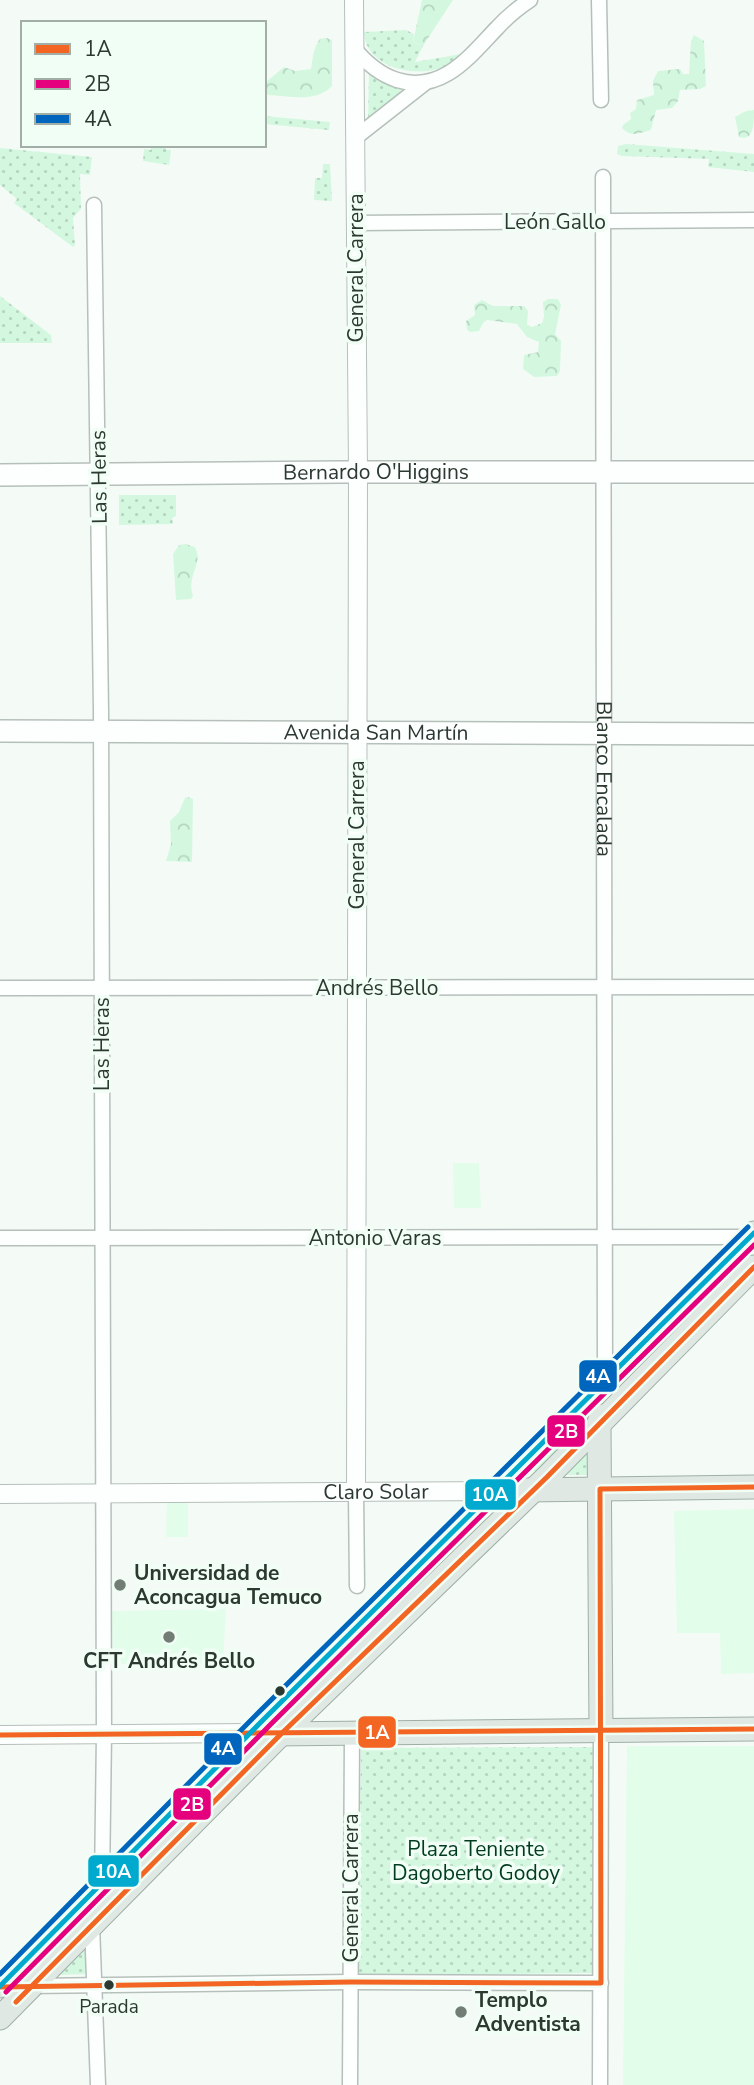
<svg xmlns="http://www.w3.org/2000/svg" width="754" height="2085" font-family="'Nunito Sans',sans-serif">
	<defs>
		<pattern id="grass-dots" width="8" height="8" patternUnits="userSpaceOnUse" patternTransform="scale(1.75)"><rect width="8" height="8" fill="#d3f8df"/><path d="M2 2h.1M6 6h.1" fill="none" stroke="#b5d5c0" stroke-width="1.8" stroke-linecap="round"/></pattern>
		<pattern id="forest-crowns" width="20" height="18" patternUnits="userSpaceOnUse" patternTransform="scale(1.75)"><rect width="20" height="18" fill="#d3f8df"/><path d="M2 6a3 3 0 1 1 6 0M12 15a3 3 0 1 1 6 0" fill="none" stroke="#b5d5c0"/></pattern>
	</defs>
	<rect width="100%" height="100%" fill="#f4fbf6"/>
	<g fill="#e2fdea">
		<path d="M453 1163H479L481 1208H454Z"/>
		<path d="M167 1498H188V1537H166Z"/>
		<path d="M754 1509V1673L721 1674 720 1633H677L674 1511Z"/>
		<path d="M226 1609 223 1664H113L112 1611Z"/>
		<path d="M627 1746H754V2085H623Z"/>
	</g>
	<g fill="url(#grass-dots)">
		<path d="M406 30 414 34 413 42 423 46 415 62 461 54C455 59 449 64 443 67 415 79 365 67 364 32Z"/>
		<path d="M369 72 396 87 411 90 368 123Z"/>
		<path d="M264 116 330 122 329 130 264 124Z"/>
		<path d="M626 144 754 154V172L708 167 709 159 622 156 617 154 618 146Z"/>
		<path d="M152 145H166V150H171L169 165 143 161 144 149 151 150Z"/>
		<path d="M0 148 92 157 90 175 80 174 81 209 73 218 75 245 73 247 14 203 17 199 0 185Z"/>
		<path d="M323 164H330L332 201 314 200 315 178H322Z"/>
		<path d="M0 296 51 335 52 343H0Z"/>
		<path d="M119 495H176V516L172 518 173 524 119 525Z"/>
		<path d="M597 1399 595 1411 537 1471 525 1472Z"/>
		<path d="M591 1447V1475H567Z"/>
		<path d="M594 1747 593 1973 358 1976 361 1748Z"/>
		<path d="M86 1949 87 1974 59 1975Z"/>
	</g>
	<g fill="url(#forest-crowns)">
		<path d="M422 0H453L423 46 413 42Z"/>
		<path d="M694 35 704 41 706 86 700 89 680 90 678 101 672 108 656 110 651 130C640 133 631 138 622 128L623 125 631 119 630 113 636 109 637 100 654 95 653 81 658 71 680 69 683 74H689L691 41Z"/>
		<path d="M327 38 332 40V86C316 103 289 96 268 95L264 92 266 82 284 67 295 71 311 69C313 58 313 48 320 39Z"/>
		<path d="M754 110C754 123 754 142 739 137L735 117 746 111Z"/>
		<path d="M548 299H558L561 305 555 334 561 341 560 371 557 376 534 377 523 369 524 355 538 352 539 342 527 337 517 324 487 320 483 323 479 331 470 332 467 330 466 321 475 315 474 305 482 300 493 306H524L528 311 527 325 532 327 542 323 544 317 543 302Z"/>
		<path d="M186 544 195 547C204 565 186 574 193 596L191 599 176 600 173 554 179 545Z"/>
		<path d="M188 797 193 799 192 862 166 861 171 844 170 821 179 812 185 798Z"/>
	</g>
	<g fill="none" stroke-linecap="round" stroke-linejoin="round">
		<defs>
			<g id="minor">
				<path d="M599 0 601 100"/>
				<path d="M354 48C366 63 379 74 397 80 442 94 470 56 497 28 507 17 518 8 530 0"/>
				<path d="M355 138 425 83"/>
				<path id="s1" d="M603 177 605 1381"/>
				<path d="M94 205 101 711 104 1734 102 1882"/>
				<path d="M356 223 754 220"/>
				<path d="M0 988 754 987"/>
				<path d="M0 1238 750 1237"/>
				<path d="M356 1493 357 1586"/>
				<path d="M92 1925 98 2085"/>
				<path d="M28 1986 351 1982 601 1983"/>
				<path d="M350 2085 352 1734"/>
				<path d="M600 2085 601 1731"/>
			</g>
			<g id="tertiary">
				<path d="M354 0 358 472 356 1493"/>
				<path id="s2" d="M0 1494 495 1491"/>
				<path d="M0 1735 250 1733"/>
			</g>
			<g id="secondary">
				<path id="s3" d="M0 475 341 472H754"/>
				<path id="s4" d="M0 731 754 734"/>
			</g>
			<g id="primary">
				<path d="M526 1490 754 1487"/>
				<path d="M601 1731 599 1423 601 1416"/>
				<path d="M274 1734 754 1729"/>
				<path d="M0 1986 264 1719 754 1233"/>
				<path d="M0 2018 281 1734 547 1477 754 1267"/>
			</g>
		</defs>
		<use href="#minor" stroke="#b6c0ba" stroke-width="17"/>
		<use href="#tertiary" stroke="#b6c0ba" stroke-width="20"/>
		<use href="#secondary" stroke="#b6c0ba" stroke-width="24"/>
		<use href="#primary" stroke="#9eafa5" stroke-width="25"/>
		<use href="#minor" stroke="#fdfefe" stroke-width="14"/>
		<use href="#tertiary" stroke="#fdfefe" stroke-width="18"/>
		<use href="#secondary" stroke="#fdfefe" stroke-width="21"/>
		<use href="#primary" stroke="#e0e8e3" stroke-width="23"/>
		<defs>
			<g id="bus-1">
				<path d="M0 1735 754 1729"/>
				<path d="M0 1987 351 1982 601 1983 600 1489 754 1487"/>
				<path d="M16 2002 281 1734 547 1477 754 1267"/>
			</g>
			<path id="bus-2" d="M6 1992 270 1725 754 1245"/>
			<path id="bus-3" d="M0 1974 258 1713 748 1227"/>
			<path id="bus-4" d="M0 1986 264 1719 754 1233"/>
		</defs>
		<use href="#bus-1" stroke="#f1fef5" stroke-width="10"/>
		<use href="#bus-2" stroke="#f1fef5" stroke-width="10"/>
		<use href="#bus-3" stroke="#f1fef5" stroke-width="10"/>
		<use href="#bus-4" stroke="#f1fef5" stroke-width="10"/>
		<use href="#bus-1" stroke="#f26522" stroke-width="5"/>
		<use href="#bus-2" stroke="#e5007d" stroke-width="5"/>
		<use href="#bus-3" stroke="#0065bd" stroke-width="5"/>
		<use href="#bus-4" stroke="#00a9ce" stroke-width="5"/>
	</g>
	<g fill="#717d75" stroke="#f1fef5" stroke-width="2.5">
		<circle cx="120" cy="1585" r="7"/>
		<circle cx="169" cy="1637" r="7"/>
		<circle cx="461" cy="2012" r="7"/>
	</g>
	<g fill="#2b3930" stroke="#f1fef5" stroke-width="2.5">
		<circle cx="280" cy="1691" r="6"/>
		<circle cx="109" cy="1985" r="6"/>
	</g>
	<g text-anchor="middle" stroke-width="7" stroke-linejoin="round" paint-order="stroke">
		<g font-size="19" fill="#2b3930" stroke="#f1fef5">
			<text x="109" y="2013">Parada</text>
		</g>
		<g font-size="21" fill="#2b3930" stroke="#f1fef5">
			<text x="555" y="229">León Gallo</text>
			<text transform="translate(356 268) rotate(-90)" y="7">General Carrera</text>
			<text dy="7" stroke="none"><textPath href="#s3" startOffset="376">Bernardo O'Higgins</textPath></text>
			<text transform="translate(99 477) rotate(-91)" y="7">Las Heras</text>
			<text dy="7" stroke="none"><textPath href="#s4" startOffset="376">Avenida San Martín</textPath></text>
			<text dy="7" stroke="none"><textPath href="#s1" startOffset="602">Blanco Encalada</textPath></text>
			<text transform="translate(357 835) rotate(-90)" y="7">General Carrera</text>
			<text x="377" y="995">Andrés Bello</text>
			<text transform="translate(102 1044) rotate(-90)" y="7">Las Heras</text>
			<text x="375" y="1245">Antonio Varas</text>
			<text dy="7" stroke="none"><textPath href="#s2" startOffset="376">Claro Solar</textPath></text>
			<text transform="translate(351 1888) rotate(-90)" y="7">General Carrera</text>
		</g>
		<g font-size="21" font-weight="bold" fill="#2b3930" stroke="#f1fef5" text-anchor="start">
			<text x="134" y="1580">Universidad de<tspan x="134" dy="24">Aconcagua Temuco</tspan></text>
			<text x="169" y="1668" text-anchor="middle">CFT Andrés Bello</text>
			<text x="475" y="2007">Templo<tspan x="475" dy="24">Adventista</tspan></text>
		</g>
		<g font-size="21" fill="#003c1f" stroke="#f1fef5">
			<text x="476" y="1856">Plaza Teniente<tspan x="476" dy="24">Dagoberto Godoy</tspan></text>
		</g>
	</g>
	<g stroke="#f1fef5" stroke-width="2.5">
		<rect x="578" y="1359" width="40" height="34" rx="7" fill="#0065bd"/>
		<rect x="546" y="1414" width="40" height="34" rx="7" fill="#e5007d"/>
		<rect x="464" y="1478" width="53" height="33" rx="7" fill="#00a9ce"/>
		<rect x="357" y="1715" width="40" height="34" rx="7" fill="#f26522"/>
		<rect x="203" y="1732" width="40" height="34" rx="7" fill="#0065bd"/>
		<rect x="172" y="1787" width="40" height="34" rx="7" fill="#e5007d"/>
		<rect x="87" y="1854" width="53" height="34" rx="7" fill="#00a9ce"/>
	</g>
	<g font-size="19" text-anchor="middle" font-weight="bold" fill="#fff">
		<text x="598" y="1383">4A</text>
		<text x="566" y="1438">2B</text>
		<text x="490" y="1501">10A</text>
		<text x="377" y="1739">1A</text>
		<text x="223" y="1755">4A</text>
		<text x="192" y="1811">2B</text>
		<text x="113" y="1878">10A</text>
	</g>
	<rect x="21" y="21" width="245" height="126" fill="#f1fef5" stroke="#a2afa6" stroke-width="2"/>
	<rect x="35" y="44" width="35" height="10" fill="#f26522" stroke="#a2afa6" stroke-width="2"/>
	<text x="84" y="56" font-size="21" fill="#2b3930">1A</text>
	<rect x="35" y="79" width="35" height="10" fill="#e5007d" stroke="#a2afa6" stroke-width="2"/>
	<text x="84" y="91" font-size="21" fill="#2b3930">2B</text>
	<rect x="35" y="114" width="35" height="10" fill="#0065bd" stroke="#a2afa6" stroke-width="2"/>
	<text x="84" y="126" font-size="21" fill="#2b3930">4A</text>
</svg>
